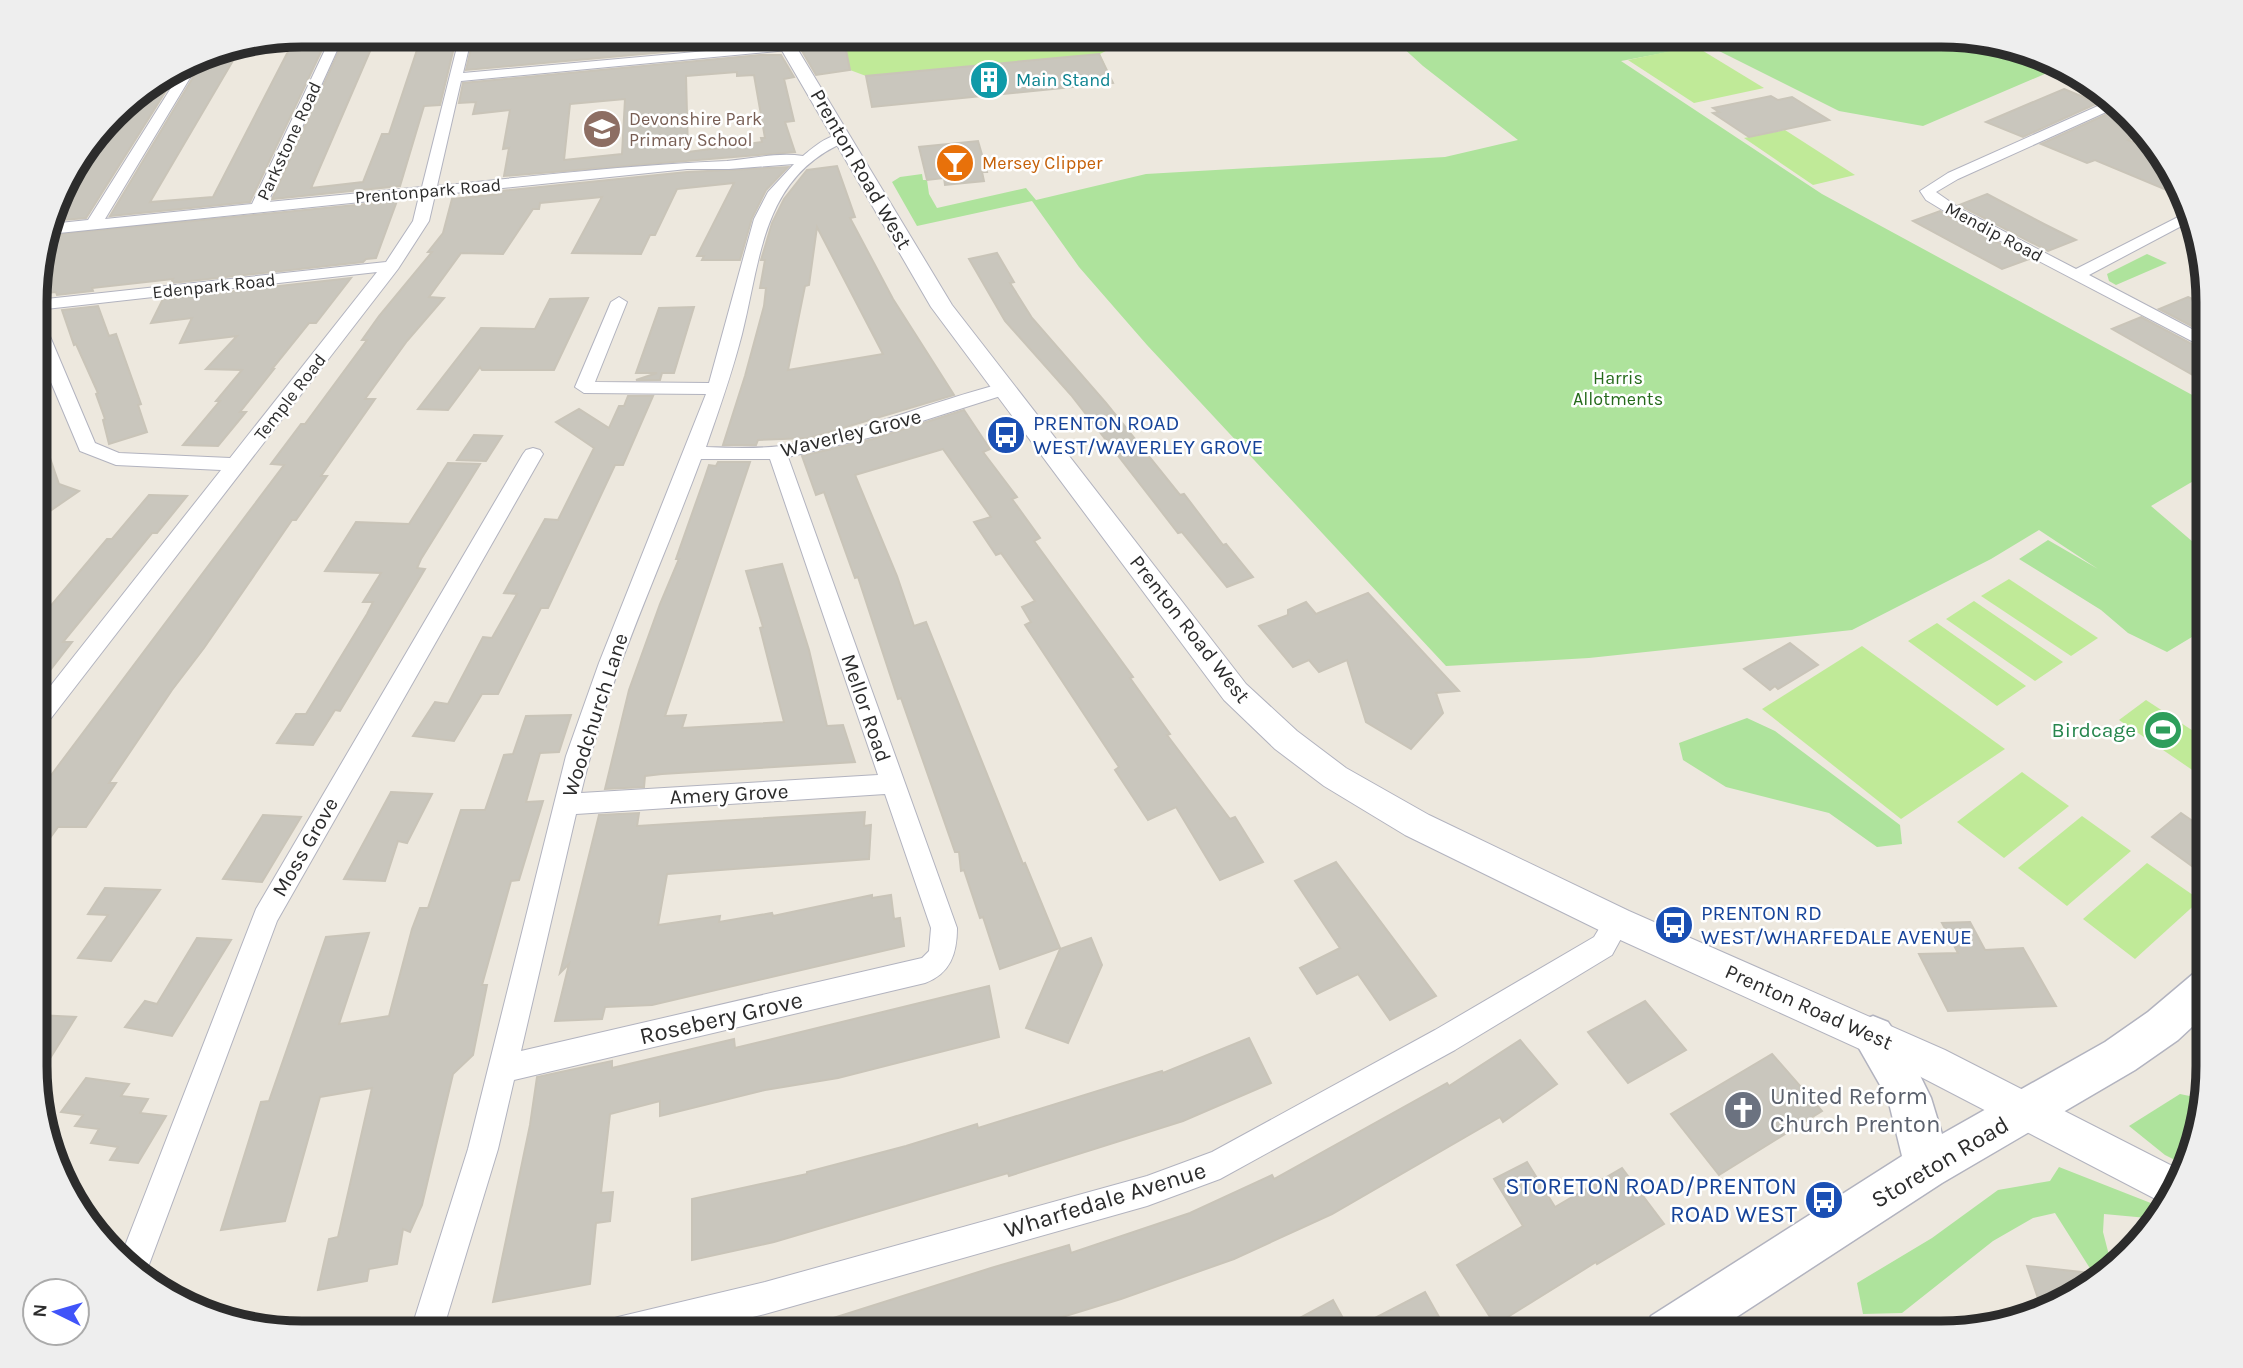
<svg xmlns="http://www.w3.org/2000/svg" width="2243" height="1368" font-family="Karla,sans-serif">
	<rect width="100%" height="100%" fill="#ede8de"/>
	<g fill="#aee39c">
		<path d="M1389 35H1941L2011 44 2061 67 1923 126 1839 111 1707 45 1621 61 1822 194 2207 403V473L2151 506 2207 554V636L2192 637 2167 652 2128 633 2101 610 2019 559 2048 540 2098 569 2039 530 1991 559 1852 630 1589 658 1446 666 1147 345 1079 267 1032 201 917 226 892 182 900 177 922 174 923 180H927L929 194 937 208 1026 188 1036 200 1146 174 1445 157 1518 140 1423 66Z"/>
		<path d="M2147 254 2167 263 2116 285 2109 281 2107 274Z"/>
		<path d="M1747 718 1775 731 1900 825 1902 844 1877 847 1829 813 1726 787 1683 760 1679 743Z"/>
		<path d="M2180 1094 2204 1099 2194 1151 2187 1166 2165 1155 2129 1126Z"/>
		<path d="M2059 1167 2166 1209 2158 1219 2104 1214 2103 1232 2111 1263 2104 1270H2091L2055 1213 2033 1218 1993 1241 1902 1313 1863 1314 1857 1283 1932 1238 1998 1190 2050 1181Z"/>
	</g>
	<g fill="#c0ea98">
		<path d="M800 35H1200L1201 36 1117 45 1100 54 1113 83 872 107 866 76 850 70 821 74Z"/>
		<path d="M1695 46 1764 88 1694 103 1628 60Z"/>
		<path d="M1785 130 1855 175 1813 185 1744 138Z"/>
		<path d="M2009 579 2098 638 2071 656 1981 596Z"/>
		<path d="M1974 601 2063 662 2035 681 1946 619Z"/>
		<path d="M1937 623 2026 686 1997 706 1908 641Z"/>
		<path d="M1862 646 2005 749 1901 819 1762 709Z"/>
		<path d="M2146 700 2207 740V780L2119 720Z"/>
		<path d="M2022 772 2069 806 2004 858 1957 822Z"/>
		<path d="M2082 816 2131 851 2067 906 2018 868Z"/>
		<path d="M2147 863 2200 900 2135 959 2083 919Z"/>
	</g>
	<g fill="#c9c6bd" stroke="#c9c4b8" stroke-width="2" fill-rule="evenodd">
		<path d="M346 35H377L311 188 363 182 382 134H389L422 35H457L440 105 424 106 400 186 272 199Z"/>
		<path d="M474 35H748L754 44 466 70Z"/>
		<path d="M800 35H843L850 70 816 75 802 51Z"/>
		<path d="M328 37 250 202 110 216 204 59 203 55 241 47 150 202 213 197 294 40Z"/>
		<path d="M1099 54 1113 83 872 107 866 76Z"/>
		<path d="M760 55H781L794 77 784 79 794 121 785 122 795 152 504 176 509 148 503 149 510 110 473 114 476 102 459 103 463 83ZM737 72V76L754 75 765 138H761L762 142 688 152 686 76ZM625 99 622 154 564 160 570 104Z"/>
		<path d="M181 67 86 218 51 221 59 196 126 102Z"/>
		<path d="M2064 89 2098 103 2023 137 1986 122Z"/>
		<path d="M1771 96 1778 100 1792 97 1829 120 1749 137 1713 113 1719 112 1713 108Z"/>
		<path d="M2116 110 2140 134 2128 140 2156 151 2172 169 2181 196 2095 160 2087 163 2041 144Z"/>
		<path d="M978 141 987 172H982L984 181 945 185 944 178 927 180 919 147Z"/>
		<path d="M837 166 855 217 850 218 893 299 954 395 809 438 758 440 756 445H723L745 376 764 306 766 288H760L765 260H761L772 223 784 199 807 170ZM817 227 883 354 788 370 805 286 809 285Z"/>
		<path d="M788 167 766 190 752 218 740 260H702L704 256H697L734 183 677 189 655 235H650L641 254 572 253 602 197 540 203 539 209H533L503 254 461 253 429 297 444 298 407 341 365 399H375L321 476H327L296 520H292L204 648 172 690 109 783H116L86 827H58L37 856V794L284 465 271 464 301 424H305L367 340H362L379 316 432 252H428L443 233 452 199 501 194V191L687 172Z"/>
		<path d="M1987 194 2044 224 2076 240 2048 251 1959 205Z"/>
		<path d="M397 201 376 258 366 259 363 262 171 283 173 279 92 288 93 291 57 295 56 292 37 294V268L47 235Z"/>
		<path d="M1940 211 1948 216 2029 259 2002 269 1913 221Z"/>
		<path d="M997 253 1014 282 1010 283 1032 318 1106 403 1180 495 1184 494 1223 545 1226 544 1253 577 1227 587 1182 532 1178 533 1071 395 1005 321 969 259Z"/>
		<path d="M351 278 316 323H309L272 369H274L240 412H246L218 446 183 445 220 401H216L242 370 206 369 237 336 180 343 192 318 151 323 163 299Z"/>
		<path d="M2188 297 2207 306V334L2159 309Z"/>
		<path d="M588 298 554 370H482L480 367 448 410 418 409 481 328 535 329 550 299Z"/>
		<path d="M98 306 109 336 116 334 141 404 138 405 147 432 109 444 103 420 105 419 96 394 98 393 76 344 74 345 62 310Z"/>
		<path d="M694 307 674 373H662L660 380H636L657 373H636L659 308Z"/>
		<path d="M2141 317 2207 352V383L2112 329Z"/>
		<path d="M628 396H653L623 465H615L548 608H541L498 694H482L454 741 413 736 435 702 448 704 483 637 492 638 517 594 504 593 545 519 558 520 594 448 556 422 579 409 609 428 619 406H624Z"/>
		<path d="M964 410 990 449 983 452 1017 497 1012 499 1040 538 1034 541 1133 677 1130 678 1170 734 1167 735 1230 819 1235 817 1263 862 1220 880 1176 807 1148 820 1115 770 1119 767 1025 625 1031 622 1022 607 1035 601 1001 553 996 555 974 522 991 517 943 449 855 475 897 576 914 626 926 622 1023 864 1025 863 1060 948 1000 969 983 917 980 918 964 870 961 871 959 852H955L901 698 898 699 858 577 855 578 824 492 816 495 802 456 873 439Z"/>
		<path d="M37 432H41L59 484 79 491 37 520Z"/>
		<path d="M474 435 502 436 486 461 457 460Z"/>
		<path d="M718 462H750L665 716 686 715 682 728 784 722 760 628 763 627 746 571 782 564 809 650 827 726 843 725 855 762 662 774 645 776 644 787 605 789 629 690 660 604 679 559H676L705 477 709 465 716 466Z"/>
		<path d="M448 463 480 464 421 559 417 568 425 569 340 711 335 710 313 745 277 743 296 714H306L367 614 373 602H363L381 573 325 571 356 522 409 524Z"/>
		<path d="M149 495 187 496 157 533H152L63 642H72L37 687V622L107 539H112Z"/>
		<path d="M1368 593 1459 691 1436 693 1443 713 1411 749 1366 722 1347 660 1319 672 1309 660 1293 667 1259 626 1288 615V610L1306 602 1316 614Z"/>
		<path d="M1790 643 1818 665 1778 689 1775 686 1770 690 1744 669Z"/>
		<path d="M571 715 559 752 540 753 526 802 543 801 519 880 511 881 482 985H487L473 1055 453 1074 422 1205 410 1232 403 1229 397 1264 369 1269 367 1281 318 1290 329 1239 338 1237 372 1088 320 1097 285 1221 221 1230 261 1102 269 1101 326 937 369 933 339 1024 389 1016 412 929 420 908H428L461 810H485L504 755 513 754 526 716Z"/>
		<path d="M391 792 432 794 407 843 398 841 385 881 344 879Z"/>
		<path d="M865 812 864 826 871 825 869 859 667 874 658 925 720 916 719 922 772 913 773 916 872 895V898L891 895 894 919 900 918 904 946 652 1005 605 1007 602 1019 555 1021 569 964 560 973 599 815 639 813 637 826Z"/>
		<path d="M2181 813 2207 831V877L2152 837Z"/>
		<path d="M263 815 301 817 262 882 223 879Z"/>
		<path d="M1336 862 1436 996 1390 1020 1358 974 1317 994 1300 968 1340 948 1295 881Z"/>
		<path d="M105 888 160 890 111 961 78 958 108 915 88 914Z"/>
		<path d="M1970 922 1985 950 2023 948 2056 1006 1948 1011 1919 954 1958 953 1942 923Z"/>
		<path d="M197 938 231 940 172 1036 125 1027 145 1001 157 1004Z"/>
		<path d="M1091 938 1102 965 1068 1043 1026 1028 1060 949Z"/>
		<path d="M989 986 999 1037 838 1078 765 1090 660 1116V1101L610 1114 601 1193 613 1192 610 1221 596 1223 590 1284 493 1302 530 1125 537 1077 612 1061V1068L734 1039 735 1048Z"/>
		<path d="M1645 1001 1686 1050 1628 1083 1588 1032Z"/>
		<path d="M37 1015 76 1017 37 1079Z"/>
		<path d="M1249 1038 1271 1083 1183 1121 1009 1176 1008 1173 774 1242 692 1260V1199L807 1174V1172L906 1146 977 1124 978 1128 1162 1071 1163 1073Z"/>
		<path d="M1520 1040 1557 1084 1503 1122 1500 1117 1332 1214 1234 1259 1121 1299 1010 1333H805V1327L991 1268 1069 1245 1071 1253 1190 1213 1272 1175 1274 1179 1447 1083 1449 1086Z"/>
		<path d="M1772 1054 1822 1111 1719 1175 1671 1114Z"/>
		<path d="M86 1078 129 1084 121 1096 148 1099 140 1113 166 1116 138 1163 110 1160 118 1147 91 1143 99 1129 75 1126 83 1115 61 1112Z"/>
		<path d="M1527 1162 1555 1207 1622 1168 1664 1224 1597 1264 1596 1262 1495 1325 1457 1265 1523 1226 1494 1179Z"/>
		<path d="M2027 1266 2100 1274 2074 1297 2041 1307Z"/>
		<path d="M1425 1292 1448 1333H1272L1333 1300 1350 1331Z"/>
	</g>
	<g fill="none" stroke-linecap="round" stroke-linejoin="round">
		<defs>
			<g id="minor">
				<path d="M332 35H344L268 202 422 187 460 35H472L463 73 793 43V49L788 50 461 81 437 186C534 176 630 165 727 161 753 159 777 152 803 156 815 146 831 132 847 135V141C762 176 761 258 742 334 732 373 719 410 706 447 731 448 756 449 781 446 858 434 929 402 1004 383L1013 389 1010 393 872 437 788 457 957 928C957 954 950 974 925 983L514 1080 498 1149 442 1333H410L468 1149 566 756 599 663 706 394 584 393 575 387 611 302 619 297 627 302 595 382 709 383 754 219 768 192 794 164 729 169H687L435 195 429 221 398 269 45 726 37 729V703L221 470 116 465 80 451 37 349V322L46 327 95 443 119 453 230 458 377 272 37 310V300L386 262 413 221 419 196 49 234 50 224 88 220 186 64 200 55 202 58 105 219 252 204ZM701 459H770L878 775 581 793C608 677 660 570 701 459ZM885 794 931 928 929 951 922 958 521 1051 576 814Z"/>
				<path d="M2109 101 2115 108 1958 179 1936 192 1959 208 2076 269 2186 213 2189 222 2089 275 2207 337V349L1949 214 1926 200 1920 191 1948 173Z"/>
				<path d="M533 448 540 450 543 454 277 921 144 1278 121 1256 256 909 523 454 526 450Z"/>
				<path d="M1617 910 1626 914 1630 922 1612 955 1455 1050 1220 1179 1147 1206 765 1314 687 1333H602L606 1321 618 1317 765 1282 1147 1176 1212 1152 1435 1030 1594 937 1608 914Z"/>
			</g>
			<path id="tertiary" d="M773 35H789L952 305 1246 684 1297 731 1346 768 1429 815 1629 911 1945 1050 2184 1172 2167 1205 1919 1076 1605 933 1405 835 1324 786 1275 749 1224 700 931 307Z"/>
			<path id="secondary" d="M2207 968V1013L2178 1040 2135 1070 1942 1183 1712 1333H1644L1651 1316 1902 1156 1888 1099 1852 1036 1858 1022 1873 1016 1888 1022 1909 1053 1931 1098 1942 1134 2105 1042 2148 1012 2193 974Z"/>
		</defs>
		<use href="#minor" stroke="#b2b3bf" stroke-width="2"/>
		<use href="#tertiary" stroke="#b2b3bf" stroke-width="2"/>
		<use href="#secondary" stroke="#b2b3bf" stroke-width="3"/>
		<use href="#minor" fill="#fff" fill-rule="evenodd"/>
		<use href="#tertiary" fill="#fff" fill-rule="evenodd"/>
		<use href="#secondary" fill="#fff" fill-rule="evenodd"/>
	</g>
	<defs>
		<symbol id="building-disc" viewBox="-11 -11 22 22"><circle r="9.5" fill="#0f9aa8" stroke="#fff"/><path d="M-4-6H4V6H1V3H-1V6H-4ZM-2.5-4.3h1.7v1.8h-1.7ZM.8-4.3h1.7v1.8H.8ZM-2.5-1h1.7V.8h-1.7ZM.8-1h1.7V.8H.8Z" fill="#fff"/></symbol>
		<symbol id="school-disc" viewBox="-11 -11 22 22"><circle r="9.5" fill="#8d6e63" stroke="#fff"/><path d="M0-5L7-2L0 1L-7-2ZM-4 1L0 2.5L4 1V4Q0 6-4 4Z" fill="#fff"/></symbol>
		<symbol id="bar-disc" viewBox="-11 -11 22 22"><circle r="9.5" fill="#e8710a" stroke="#fff"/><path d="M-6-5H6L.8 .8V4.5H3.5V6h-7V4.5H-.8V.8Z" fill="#fff"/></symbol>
		<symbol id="bus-disc" viewBox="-11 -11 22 22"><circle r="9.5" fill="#1a4fb4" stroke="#fff"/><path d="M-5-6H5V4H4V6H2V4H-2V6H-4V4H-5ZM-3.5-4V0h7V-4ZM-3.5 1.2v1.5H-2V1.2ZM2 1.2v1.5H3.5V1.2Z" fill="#fff"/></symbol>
		<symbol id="stadium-disc" viewBox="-11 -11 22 22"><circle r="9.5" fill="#2e9e5b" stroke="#fff"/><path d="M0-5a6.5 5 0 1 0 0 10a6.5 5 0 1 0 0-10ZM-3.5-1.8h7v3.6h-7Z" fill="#fff"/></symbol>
		<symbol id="church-disc" viewBox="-11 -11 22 22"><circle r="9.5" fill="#6b7280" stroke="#fff"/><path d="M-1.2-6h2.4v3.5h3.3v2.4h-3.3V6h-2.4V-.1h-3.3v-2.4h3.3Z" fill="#fff"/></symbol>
	</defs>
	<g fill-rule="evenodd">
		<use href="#building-disc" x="967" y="58" width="44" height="44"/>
		<use href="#school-disc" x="580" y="107" width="44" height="44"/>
		<use href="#bar-disc" x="933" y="141" width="44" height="44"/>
		<use href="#bus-disc" x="984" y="413" width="44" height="44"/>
		<use href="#stadium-disc" x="2141" y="708" width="44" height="44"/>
		<use href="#bus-disc" x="1652" y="903" width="44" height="44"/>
		<use href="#church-disc" x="1721" y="1088" width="44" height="44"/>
		<use href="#bus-disc" x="1802" y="1178" width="44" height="44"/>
	</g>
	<g text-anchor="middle" stroke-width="5" stroke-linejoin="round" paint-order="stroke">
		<g font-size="18" fill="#0d838f" stroke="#fff" text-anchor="start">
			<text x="1016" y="86">Main Stand</text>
		</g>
		<g font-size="18" fill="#785e54" stroke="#fff" text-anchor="start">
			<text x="629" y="125">Devonshire Park<tspan x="629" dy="21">Primary School</tspan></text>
		</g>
		<g font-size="18" fill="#2c2c2c" stroke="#fff">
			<text transform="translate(289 141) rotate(-65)" y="6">Parkstone Road</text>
			<text transform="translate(428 191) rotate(-5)" y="6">Prentonpark Road</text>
			<text transform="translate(1994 232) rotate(28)" y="6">Mendip Road</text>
			<text transform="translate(214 286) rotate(-6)" y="6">Edenpark Road</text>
			<text transform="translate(290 397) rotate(-52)" y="6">Temple Road</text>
		</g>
		<g font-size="18" fill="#c56008" stroke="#fff" text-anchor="start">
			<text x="982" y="169">Mersey Clipper</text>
		</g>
		<g font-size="18" fill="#256a1b" stroke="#fff">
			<text x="1618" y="384">Harris<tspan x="1618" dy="21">Allotments</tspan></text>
		</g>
		<g font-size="21" fill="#2c2c2c" stroke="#fff">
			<text transform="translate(861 169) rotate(60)" y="7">Prenton Road West</text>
			<text transform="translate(851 433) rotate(-14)" y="7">Waverley Grove</text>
			<text transform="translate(1190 629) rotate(52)" y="7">Prenton Road West</text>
			<text transform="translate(866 708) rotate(71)" y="7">Mellor Road</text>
			<text transform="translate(595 715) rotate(-72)" y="7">Woodchurch Lane</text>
			<text transform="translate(729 794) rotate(-3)" y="7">Amery Grove</text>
			<text transform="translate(305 847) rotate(-60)" y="7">Moss Grove</text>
			<text transform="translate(1809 1007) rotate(24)" y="7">Prenton Road West</text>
		</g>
		<g font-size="21" fill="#164399" stroke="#fff" text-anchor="start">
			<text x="1033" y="430">PRENTON ROAD<tspan x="1033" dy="24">WEST/WAVERLEY GROVE</tspan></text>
			<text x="1701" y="920">PRENTON RD<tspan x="1701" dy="24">WEST/WHARFEDALE AVENUE</tspan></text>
		</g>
		<g font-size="21" fill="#27864d" stroke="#fff" text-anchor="end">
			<text x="2136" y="737">Birdcage</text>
		</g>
		<g font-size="24" fill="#2c2c2c" stroke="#fff">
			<text transform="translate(721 1018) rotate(-13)" y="8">Rosebery Grove</text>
			<text transform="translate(1940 1162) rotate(-31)" y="8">Storeton Road</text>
			<text transform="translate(1105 1200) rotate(-17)" y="8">Wharfedale Avenue</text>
		</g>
		<g font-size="24" fill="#5b616d" stroke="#fff" text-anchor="start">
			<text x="1770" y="1104">United Reform<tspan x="1770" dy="28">Church Prenton</tspan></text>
		</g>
		<g font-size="24" fill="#164399" stroke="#fff" text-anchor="end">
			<text x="1797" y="1194">STORETON ROAD/PRENTON<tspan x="1797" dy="28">ROAD WEST</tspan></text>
		</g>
	</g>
	<path d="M0 0H2243V1368H0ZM302 47H1941A255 255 0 0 1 2196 302V1066A255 255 0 0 1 1941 1321H302A255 255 0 0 1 47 1066V302A255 255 0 0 1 302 47Z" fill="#eee" fill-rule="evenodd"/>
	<path fill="none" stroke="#2c2c2c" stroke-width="9" d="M302 47H1941A255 255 0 0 1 2196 302V1066A255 255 0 0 1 1941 1321H302A255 255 0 0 1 47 1066V302A255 255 0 0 1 302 47Z"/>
	<g transform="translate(56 1312) rotate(275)"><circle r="33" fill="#ffffff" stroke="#ababab" stroke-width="2"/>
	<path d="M0-5L12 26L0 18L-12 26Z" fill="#4054f9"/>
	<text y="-10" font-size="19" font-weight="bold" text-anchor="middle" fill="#2c2c2c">N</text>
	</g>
</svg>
